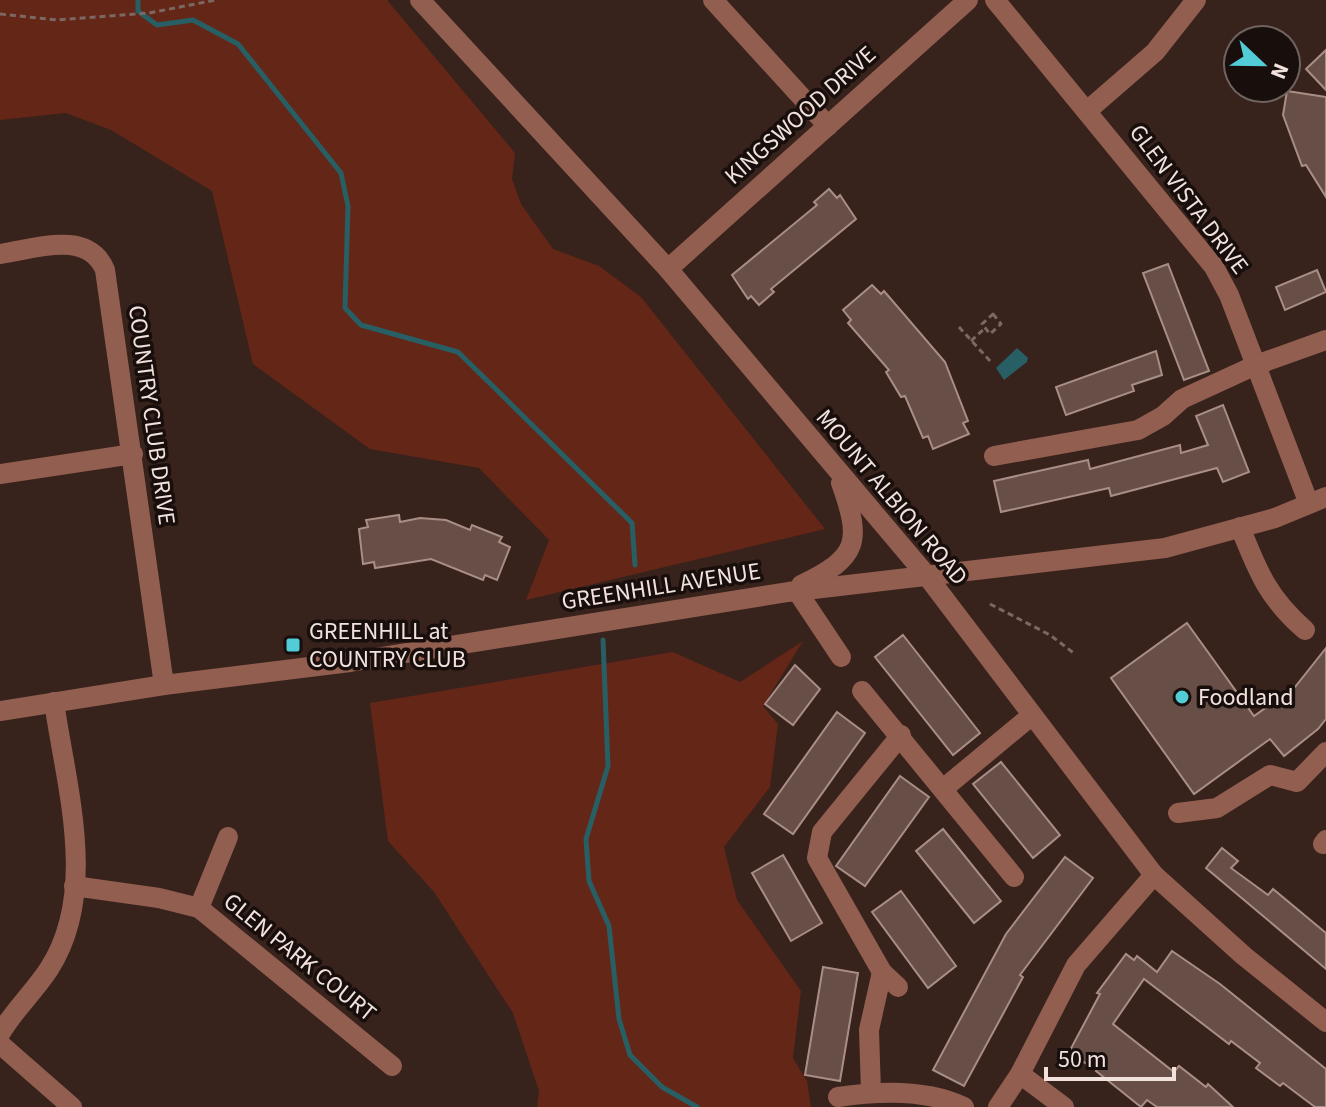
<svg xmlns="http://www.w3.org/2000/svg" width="1326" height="1107" font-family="'Source Sans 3',sans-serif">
	<rect width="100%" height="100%" fill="#38221c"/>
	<g fill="#642616">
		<path d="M0 0H387L515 153 512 179 521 204 553 249 599 266 641 297 825 529 526 600 549 540 479 468 370 449 253 364 212 191 111 130 66 113 0 120Z"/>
		<path d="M803 641 763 706 778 724 770 787 724 847 737 900 801 991 793 1058 807 1081 811 1107H537L539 1091 513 1013 434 892 388 841 370 703 673 652 740 682Z"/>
	</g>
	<path fill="#275f64" d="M1017 348 1028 358 1027 362 1004 380 996 368Z"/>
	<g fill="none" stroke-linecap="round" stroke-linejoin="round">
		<g stroke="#275f64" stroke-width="5">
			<path d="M138 0V11L157 25 193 20 238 44 341 173 348 206 345 308 361 325 458 352 632 523 635 565"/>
			<path d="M603 640 608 766 586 839 589 881 609 926 619 1019 630 1055 662 1087 697 1107"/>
		</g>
	</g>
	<g fill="#674e47" stroke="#a98e86" stroke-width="2">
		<path d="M1326 50V90L1306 69Z"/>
		<path d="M1287 91 1326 97V197L1306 165 1302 166 1283 115Z"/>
		<path d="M829 189 837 198 840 195 856 219 771 289 774 292 759 305 751 296 748 299 732 275 817 205 814 202Z"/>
		<path d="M1168 264 1209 371 1184 380 1143 273Z"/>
		<path d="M1317 270 1326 292 1285 310 1276 287Z"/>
		<path d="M872 285 881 294 884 291 945 362 968 421 963 423 969 434 933 449 928 436 923 438 905 396 901 397 886 372 889 370 848 323 851 320 843 310Z"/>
		<path d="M1156 351 1162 375 1132 385 1134 391 1066 415 1056 387Z"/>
		<path d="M1223 405 1249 472 1223 482 1217 468 1111 496 1109 488 1001 512 994 481 1088 460 1090 469 1180 445 1181 453 1208 445 1196 416Z"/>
		<path d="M399 515 400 522 420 518 446 520 470 530 472 525 502 537 499 542 510 547 497 580 485 575 483 580 431 559 375 568 374 562 363 564 359 529 368 527 366 520Z"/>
		<path d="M1187 623 1254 716 1295 687 1326 648V719L1318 729 1284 756 1270 739 1194 794 1111 678Z"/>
		<path d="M903 635 980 733 953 755 875 657Z"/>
		<path d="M795 665 820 689 793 725 765 704Z"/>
		<path d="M837 712 865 733 793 834 764 814Z"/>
		<path d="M1001 762 1060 835 1033 858 973 784Z"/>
		<path d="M900 776 929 797 865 886 836 866Z"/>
		<path d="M943 829 1001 901 974 923 916 851Z"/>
		<path d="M1222 848 1238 861 1231 868 1268 895 1273 889 1326 933V969L1206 868Z"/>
		<path d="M783 855 822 923 791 941 752 873Z"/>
		<path d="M1065 857 1093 878 1020 975 1023 977 964 1086 933 1070 1006 934Z"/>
		<path d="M901 891 956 966 928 988 872 912Z"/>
		<path d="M1172 951 1220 984 1326 1069V1107H1315L1283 1083 1280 1086 1256 1068 1260 1063 1231 1041 1229 1044 1144 979 1113 1024 1174 1072 1179 1066 1206 1087 1208 1084 1233 1107H1157L1147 1100 1141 1107 1096 1071 1097 1069 1068 1054 1100 994 1097 993 1126 954 1134 960 1137 956 1157 972Z"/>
		<path d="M823 967 858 973 840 1081 805 1075Z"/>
	</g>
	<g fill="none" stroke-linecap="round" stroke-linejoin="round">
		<g stroke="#7c6863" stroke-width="3" stroke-dasharray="6 4" stroke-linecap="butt">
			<path d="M0 14 57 20 149 13 216 0"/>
			<path d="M993 314 1001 324 990 334 982 324Z"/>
			<path d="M959 327 991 362"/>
			<path d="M971 341 985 328"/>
			<path d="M990 604 1050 635 1075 654"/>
		</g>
		<g stroke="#925e50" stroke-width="20">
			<path d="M420 0 668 269 927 576 1154 875 1244 956 1326 1022"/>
			<path d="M713 0 828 126"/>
			<path d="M995 0 1214 267 1229 295 1309 504"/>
			<path d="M1087 111 1155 52 1196 0"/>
			<path d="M0 254C35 249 88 229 105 270L164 685"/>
			<path d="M668 269 968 0"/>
			<path d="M994 456 1138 430 1163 416 1182 399 1256 365 1326 340"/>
			<path d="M0 474 133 454"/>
			<path d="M1240 527C1258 572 1268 598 1305 630"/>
			<path d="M801 585C859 557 862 542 841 483"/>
			<path d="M797 591 841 657"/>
			<path d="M862 691 1014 877"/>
			<path d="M0 711 164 685 350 662 788 592 1165 548 1275 518 1326 497"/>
			<path d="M943 789 1031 716"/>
			<path d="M1178 813 1217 808 1270 775 1297 782 1326 752"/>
			<path d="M1323 844 1326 840"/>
			<path d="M74 886 159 898 199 908 392 1066"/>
			<path d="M199 908 228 837"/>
			<path d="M898 987 882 972 817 858 822 832 901 735"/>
			<path d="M0 1034C14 1010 34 992 49 969 99 892 66 786 54 702"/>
			<path d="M0 1044 72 1107"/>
			<path d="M1020 1074 1064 1107"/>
			<path d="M871 1092 869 1030 882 972"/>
			<path d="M838 1097C878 1091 927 1089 964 1107"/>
			<path d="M998 1107 1020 1074 1076 965 1154 875"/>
		</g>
	</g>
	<g fill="#52ccd6" stroke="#180f0c" stroke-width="3">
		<rect x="285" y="637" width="16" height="16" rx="4"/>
		<circle cx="1182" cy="697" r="8"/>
	</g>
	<g text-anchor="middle" stroke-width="7" stroke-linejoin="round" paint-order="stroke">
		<g font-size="24" fill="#f2e2de" stroke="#180f0c">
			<text transform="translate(800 115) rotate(-42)" y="8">KINGSWOOD DRIVE</text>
			<text transform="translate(1189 199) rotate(53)" y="8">GLEN VISTA DRIVE</text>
			<text transform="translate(152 415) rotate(82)" y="8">COUNTRY CLUB DRIVE</text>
			<text transform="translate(892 497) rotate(50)" y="8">MOUNT ALBION ROAD</text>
			<text transform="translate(661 586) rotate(-9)" y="8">GREENHILL AVENUE</text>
			<text transform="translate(300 957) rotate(39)" y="8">GLEN PARK COURT</text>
		</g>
		<g font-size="24" fill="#f2e2de" stroke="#180f0c" text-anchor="start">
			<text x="309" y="639">GREENHILL at<tspan x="309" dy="28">COUNTRY CLUB</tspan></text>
			<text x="1198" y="705">Foodland</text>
		</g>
	</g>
	<g transform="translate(1262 64) rotate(112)"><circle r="38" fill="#180f0c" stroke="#6f6360" stroke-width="2"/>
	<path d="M0-6L14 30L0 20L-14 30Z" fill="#52ccd6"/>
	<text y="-12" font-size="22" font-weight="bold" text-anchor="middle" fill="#f2e2de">N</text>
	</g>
	<path d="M1046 1067v12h128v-12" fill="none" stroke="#f2e2de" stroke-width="4"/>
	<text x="1058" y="1067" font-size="24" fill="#f2e2de" stroke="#180f0c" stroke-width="6" paint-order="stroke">50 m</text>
</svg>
